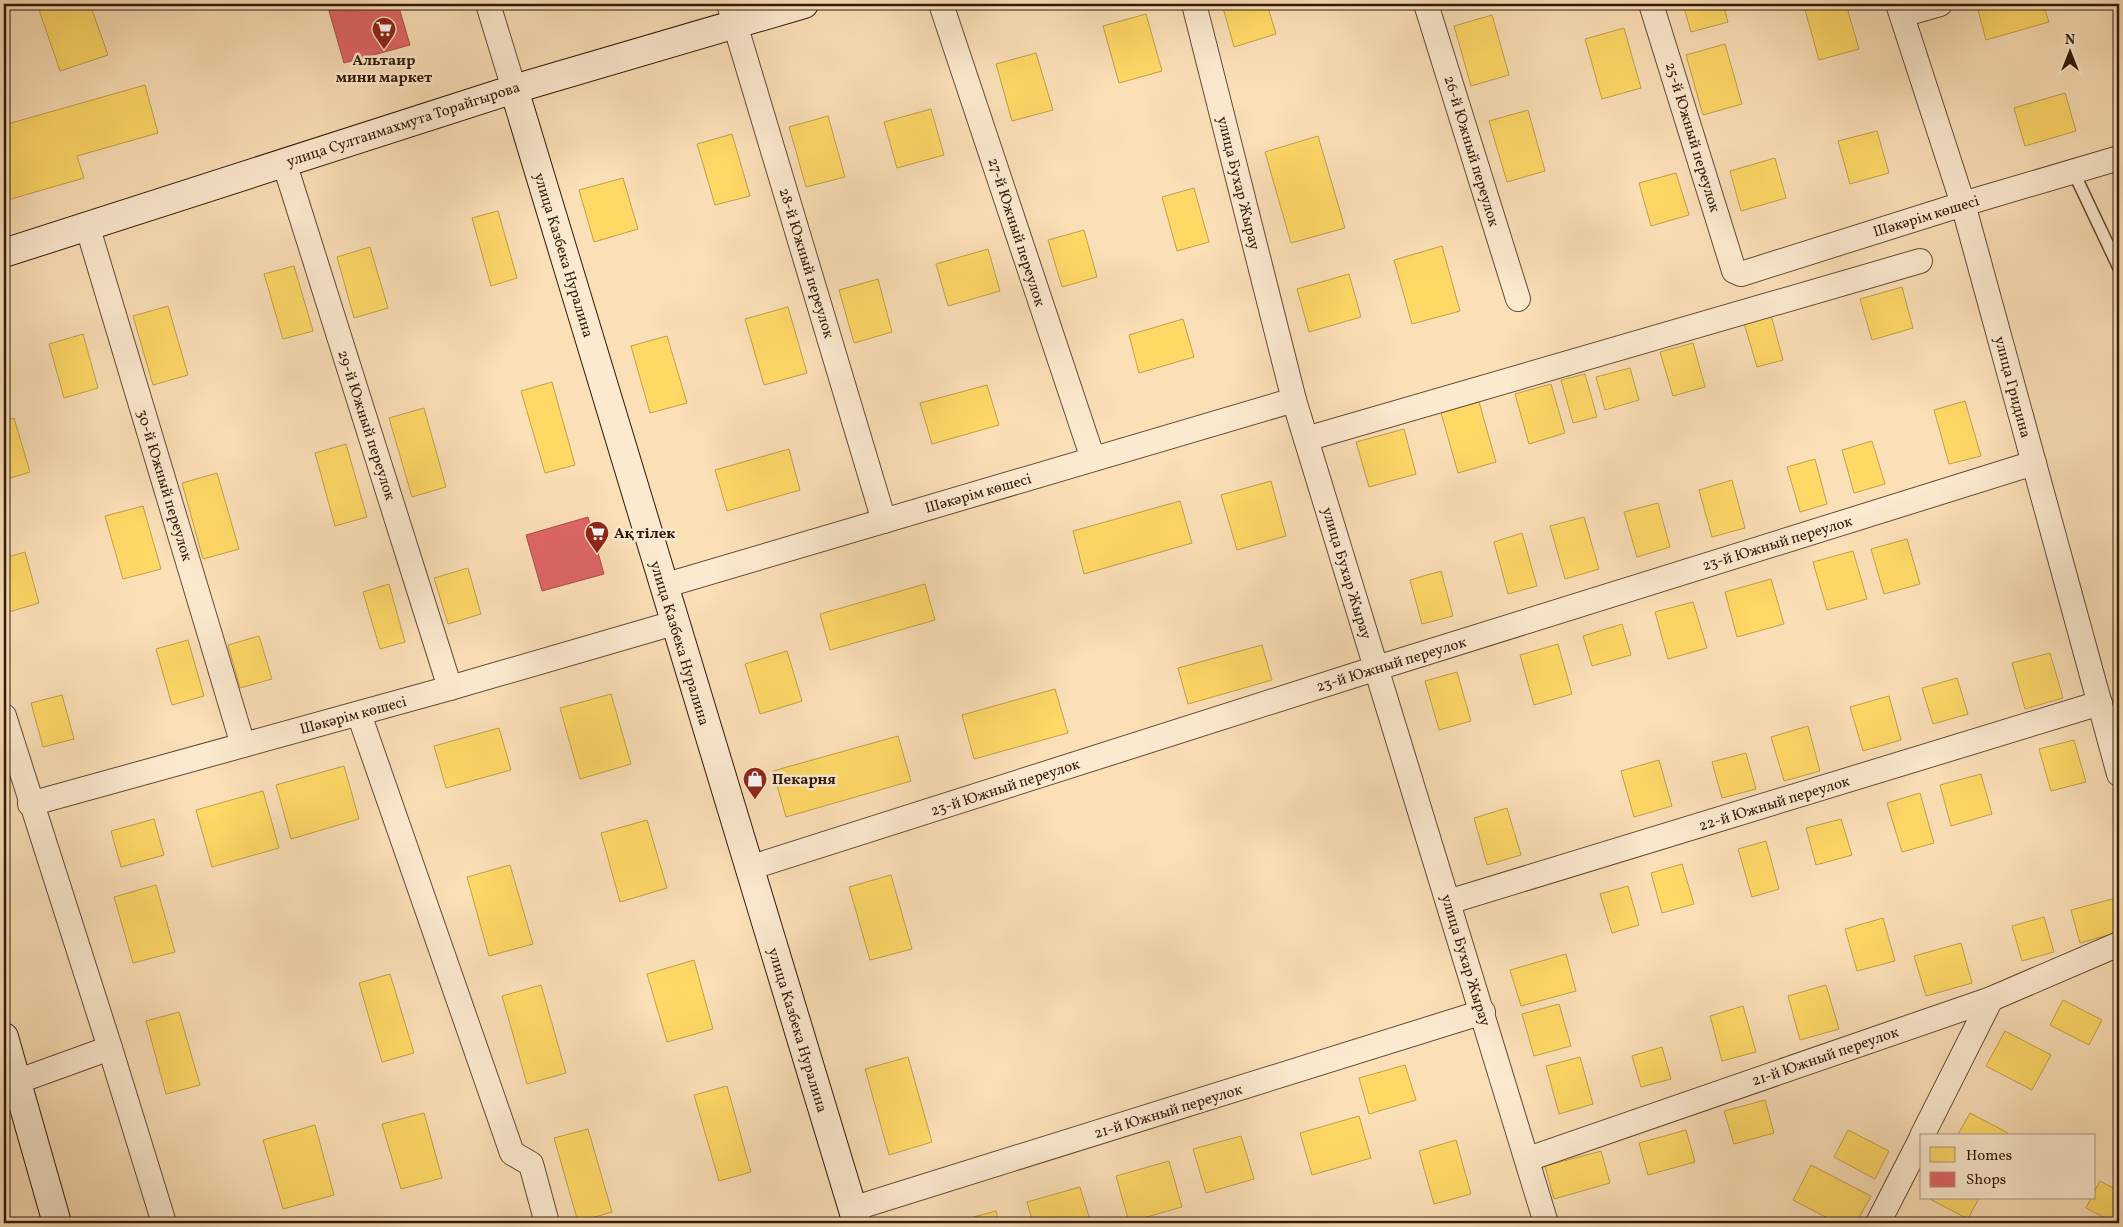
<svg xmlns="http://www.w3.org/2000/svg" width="2123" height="1227" font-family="Vollkorn,serif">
	<rect width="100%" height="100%" fill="#fbdfb7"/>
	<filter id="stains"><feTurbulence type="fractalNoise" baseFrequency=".004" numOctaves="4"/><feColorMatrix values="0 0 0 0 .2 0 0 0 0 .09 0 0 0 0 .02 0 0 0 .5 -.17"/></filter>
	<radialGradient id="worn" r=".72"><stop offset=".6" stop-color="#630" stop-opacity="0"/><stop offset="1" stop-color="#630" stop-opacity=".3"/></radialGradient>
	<g fill="#ffd966" stroke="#c2a04a">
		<path d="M37 4H90L108 55 60 71Z"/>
		<path d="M1222 4H1267L1276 34 1234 47Z"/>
		<path d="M1683 4H1723L1728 22 1691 32Z"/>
		<path d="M1813 4H1846L1859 49 1819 60 1804 6Z"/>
		<path d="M1984 4H2043L2049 22 1986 40 1977 6Z"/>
		<path d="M1146 14 1162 71 1119 83 1103 26Z"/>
		<path d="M1492 15 1509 75 1471 86 1454 26Z"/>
		<path d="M1624 28 1641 88 1602 99 1585 39Z"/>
		<path d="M1725 44 1742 104 1703 115 1686 55Z"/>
		<path d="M1036 53 1053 110 1012 121 996 64Z"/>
		<path d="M145 85 158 133 77 156 84 178 4 201V125Z"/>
		<path d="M2065 93 2076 131 2025 146 2014 108Z"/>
		<path d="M931 109 944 155 897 168 884 122Z"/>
		<path d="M1528 110 1545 171 1507 182 1489 121Z"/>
		<path d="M828 116 845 177 806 187 789 127Z"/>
		<path d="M1877 131 1889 173 1850 184 1838 141Z"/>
		<path d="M732 134 750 196 715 205 697 144Z"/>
		<path d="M1318 136 1345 228 1291 243 1265 152Z"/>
		<path d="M1775 158 1786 198 1741 211 1730 171Z"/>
		<path d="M1676 173 1689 215 1651 226 1639 183Z"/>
		<path d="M623 178 638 229 594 242 579 190Z"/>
		<path d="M1194 188 1209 242 1177 251 1162 197Z"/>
		<path d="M498 211 517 278 491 286 472 218Z"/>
		<path d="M1084 230 1097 277 1062 287 1048 240Z"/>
		<path d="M1442 246 1460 311 1412 324 1394 260Z"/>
		<path d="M370 247 388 308 354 318 337 257Z"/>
		<path d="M988 249 1000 291 948 306 936 264Z"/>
		<path d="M294 266 313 331 283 339 264 274Z"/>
		<path d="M1349 274 1361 317 1309 332 1297 289Z"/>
		<path d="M878 279 892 332 854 343 839 290Z"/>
		<path d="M1902 287 1913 328 1872 340 1860 299Z"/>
		<path d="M168 306 188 375 153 385 133 316Z"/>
		<path d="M788 307 807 373 764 385 745 319Z"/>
		<path d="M1771 315 1783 360 1757 367 1744 323Z"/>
		<path d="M1183 319 1194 357 1139 373 1129 335Z"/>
		<path d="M83 334 98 388 64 398 49 344Z"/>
		<path d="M667 336 687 403 650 413 631 346Z"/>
		<path d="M1693 343 1705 387 1673 396 1660 352Z"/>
		<path d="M1630 368 1639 400 1605 410 1596 377Z"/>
		<path d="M1585 374 1597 417 1573 423 1561 380Z"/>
		<path d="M552 382 575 465 545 473 521 391Z"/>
		<path d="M1551 384 1565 433 1529 444 1515 394Z"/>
		<path d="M987 385 999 425 932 444 920 403Z"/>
		<path d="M1965 401 1981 456 1949 464 1934 410Z"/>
		<path d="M1479 402 1496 462 1458 473 1441 413Z"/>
		<path d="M424 408 446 487 412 497 389 418Z"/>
		<path d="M14 418 30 472 4 480V421Z"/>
		<path d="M1404 429 1416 474 1369 487 1356 442Z"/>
		<path d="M1872 441 1885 484 1854 493 1842 450Z"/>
		<path d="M346 444 367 517 335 526 315 453Z"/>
		<path d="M789 449 800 490 727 511 715 470Z"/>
		<path d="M1815 459 1827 504 1800 512 1787 467Z"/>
		<path d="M217 473 239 549 203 559 182 483Z"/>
		<path d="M1732 480 1745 528 1712 537 1699 490Z"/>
		<path d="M1271 481 1286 536 1237 550 1221 495Z"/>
		<path d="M1180 501 1192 543 1084 574 1073 531Z"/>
		<path d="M1658 503 1670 547 1637 557 1624 512Z"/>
		<path d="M143 506 161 569 123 579 105 516Z"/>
		<path d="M1584 517 1599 569 1565 579 1550 526Z"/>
		<path d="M1522 533 1537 586 1508 594 1494 542Z"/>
		<path d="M1907 539 1920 584 1884 594 1871 549Z"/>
		<path d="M1853 551 1867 599 1827 610 1813 562Z"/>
		<path d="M25 552 39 603 9 612 4 593V558Z"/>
		<path d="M468 568 481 614 448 624 434 578Z"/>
		<path d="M1441 571 1453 616 1422 624 1410 580Z"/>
		<path d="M1771 579 1784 624 1737 637 1725 592Z"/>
		<path d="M389 584 405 642 380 649 363 592Z"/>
		<path d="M925 584 935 620 830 650 820 614Z"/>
		<path d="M1693 602 1707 648 1668 659 1655 612Z"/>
		<path d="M1622 624 1631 655 1592 666 1583 636Z"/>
		<path d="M259 636 272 679 240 688 228 645Z"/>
		<path d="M188 640 204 696 172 705 156 649Z"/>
		<path d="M1558 644 1572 694 1534 705 1520 655Z"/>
		<path d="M1262 645 1272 680 1188 704 1178 668Z"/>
		<path d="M787 651 802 701 760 714 745 664Z"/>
		<path d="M2050 653 2063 698 2025 709 2012 663Z"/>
		<path d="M1457 672 1471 721 1439 730 1425 681Z"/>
		<path d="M1957 678 1968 714 1933 724 1922 688Z"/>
		<path d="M1055 689 1068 733 974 759 962 715Z"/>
		<path d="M611 694 631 764 580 779 560 708Z"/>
		<path d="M62 695 74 739 43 747 31 703Z"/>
		<path d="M1889 696 1901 740 1863 751 1850 707Z"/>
		<path d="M1808 726 1820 771 1784 781 1771 737Z"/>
		<path d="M499 728 511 770 446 788 434 746Z"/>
		<path d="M898 736 911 781 786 817 773 771Z"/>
		<path d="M2074 740 2086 782 2051 791 2039 749Z"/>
		<path d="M1746 753 1756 789 1722 798 1712 762Z"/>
		<path d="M1659 760 1672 806 1634 817 1621 771Z"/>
		<path d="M344 766 359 819 291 839 276 785Z"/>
		<path d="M1981 774 1992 814 1951 826 1940 785Z"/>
		<path d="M263 791 279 848 212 867 196 810Z"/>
		<path d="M1920 793 1934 843 1902 852 1887 803Z"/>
		<path d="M1507 808 1521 855 1487 865 1474 818Z"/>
		<path d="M154 819 164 855 121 867 111 831Z"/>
		<path d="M1841 819 1852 855 1816 865 1806 828Z"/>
		<path d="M647 820 667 888 620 902 601 833Z"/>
		<path d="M1766 841 1779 889 1752 897 1738 849Z"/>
		<path d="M1682 864 1694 904 1662 913 1651 873Z"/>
		<path d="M510 865 533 944 489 956 467 877Z"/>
		<path d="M891 875 912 949 870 960 849 887Z"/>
		<path d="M156 885 175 952 133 963 114 897Z"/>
		<path d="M1628 886 1639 925 1612 933 1600 894Z"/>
		<path d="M2116 898 2119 911V932L2080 943 2071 910Z"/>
		<path d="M2044 917 2054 952 2022 961 2012 926Z"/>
		<path d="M1883 918 1895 961 1857 971 1845 929Z"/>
		<path d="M1961 943 1972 983 1926 996 1914 956Z"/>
		<path d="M1566 954 1576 991 1521 1006 1510 970Z"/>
		<path d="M694 960 713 1029 667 1042 647 974Z"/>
		<path d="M390 974 414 1053 382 1062 359 983Z"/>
		<path d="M541 985 566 1073 527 1084 502 996Z"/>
		<path d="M1826 985 1839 1029 1800 1040 1788 996Z"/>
		<path d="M2063 1000 2102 1020 2089 1045 2050 1025Z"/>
		<path d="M1559 1004 1571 1046 1534 1056 1522 1014Z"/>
		<path d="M1743 1006 1756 1052 1722 1061 1710 1016Z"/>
		<path d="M179 1012 200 1085 166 1094 146 1021Z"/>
		<path d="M2005 1031 2051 1055 2032 1090 1986 1066Z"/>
		<path d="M1662 1047 1671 1079 1641 1087 1632 1056Z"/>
		<path d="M908 1057 932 1142 889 1155 865 1069Z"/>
		<path d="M1580 1057 1593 1104 1559 1114 1546 1066Z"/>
		<path d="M1405 1065 1416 1100 1369 1114 1359 1078Z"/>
		<path d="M727 1086 751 1172 719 1181 694 1095Z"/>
		<path d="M1765 1100 1774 1133 1734 1144 1724 1111Z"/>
		<path d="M424 1113 442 1178 401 1189 382 1124Z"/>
		<path d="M1970 1113 2008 1133 2007 1136H1957Z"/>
		<path d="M1359 1116 1371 1158 1312 1175 1300 1133Z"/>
		<path d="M315 1125 334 1195 283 1209 263 1140Z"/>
		<path d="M588 1129 612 1212 578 1222 554 1138Z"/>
		<path d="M1686 1130 1695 1162 1648 1175 1639 1143Z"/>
		<path d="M1848 1130 1889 1151 1875 1179 1834 1157Z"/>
		<path d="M1241 1136 1254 1179 1206 1193 1193 1149Z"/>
		<path d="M1456 1140 1471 1194 1434 1204 1419 1151Z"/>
		<path d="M1601 1151 1610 1183 1554 1199 1545 1166Z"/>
		<path d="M1169 1161 1182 1207 1129 1222 1116 1176Z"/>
		<path d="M1811 1165 1871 1196 1856 1223H1837L1793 1200Z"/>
		<path d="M2100 1181 2119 1191V1223H2115L2086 1208 2091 1198H2094V1192Z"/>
		<path d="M1080 1187 1091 1223H1033L1027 1202Z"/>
		<path d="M1928 1198H1979L1968 1219Z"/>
		<path d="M996 1211 999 1223H951Z"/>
		<path d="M1610 1217 1612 1223H1589Z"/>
	</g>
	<g fill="#e06666" stroke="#ac4f4a">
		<path d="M327 4H398L410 45 344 63Z"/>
		<path d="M588 517 604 574 542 591 526 535Z"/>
	</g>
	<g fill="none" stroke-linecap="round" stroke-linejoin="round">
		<defs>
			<path id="lane" d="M2073 171 2119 268"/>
			<g id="street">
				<path d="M488 4 514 89"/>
				<path d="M729 4 884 521"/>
				<path d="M941 4 1093 459"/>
				<path d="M1194 4 1294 400 1546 1223"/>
				<path d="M1426 4 1518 299"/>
				<path d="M1651 4 1734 271 1741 274 1963 204 2119 158"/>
				<path d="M1898 4 1963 204 2119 774"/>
				<path d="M1902 15 1940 4"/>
				<path d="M284 162 450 688"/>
				<path d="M87 225 243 745"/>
				<path d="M1306 439 1920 261"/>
				<path d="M663 586 1294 400"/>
				<path d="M359 714 512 1153 531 1164 547 1223"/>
				<path d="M4 716 110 1048 164 1223"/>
				<path d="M30 804 450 688 674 623"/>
				<path d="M749 868 1377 668 2034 463"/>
				<path d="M1448 902 2100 703"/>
				<path d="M16 1082 110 1048"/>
				<path d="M1922 1136 1991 999"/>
				<path d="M1528 1159 1991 999 2119 944"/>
				<path d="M852 1209 1483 1012"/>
				<path d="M1878 1223 1922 1137"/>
			</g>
			<g id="secondary">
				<path d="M514 89 857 1223"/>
				<path d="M4 253 514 89 804 4"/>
				<path d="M4 1037 57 1223"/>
			</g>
		</defs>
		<use href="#lane" stroke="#644b35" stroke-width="14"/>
		<use href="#street" stroke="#644b35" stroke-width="26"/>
		<use href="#secondary" stroke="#321a0a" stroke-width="30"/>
		<use href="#lane" stroke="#fcead0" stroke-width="11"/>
		<use href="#street" stroke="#fcead0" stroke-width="24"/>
		<use href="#secondary" stroke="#fcead0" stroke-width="28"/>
	</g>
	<defs>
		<symbol id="supermarket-pin" viewBox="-11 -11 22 30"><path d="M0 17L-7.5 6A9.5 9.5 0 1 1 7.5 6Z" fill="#8f2418" stroke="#fcead0"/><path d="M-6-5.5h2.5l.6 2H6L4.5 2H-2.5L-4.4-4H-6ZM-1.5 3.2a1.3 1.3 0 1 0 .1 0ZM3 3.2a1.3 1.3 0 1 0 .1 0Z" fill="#fff"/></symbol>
		<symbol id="shop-pin" viewBox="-11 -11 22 30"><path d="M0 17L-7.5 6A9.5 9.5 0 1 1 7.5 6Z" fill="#8f2418" stroke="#fcead0"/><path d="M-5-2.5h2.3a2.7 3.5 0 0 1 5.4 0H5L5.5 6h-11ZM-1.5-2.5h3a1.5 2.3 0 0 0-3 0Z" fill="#fff"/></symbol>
	</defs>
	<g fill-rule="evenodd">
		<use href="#supermarket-pin" x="370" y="15" width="28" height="38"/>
		<use href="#supermarket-pin" x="583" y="519" width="28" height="38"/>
		<use href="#shop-pin" x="741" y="765" width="28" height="38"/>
	</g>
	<g text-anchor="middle" stroke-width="5" stroke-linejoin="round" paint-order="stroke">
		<g font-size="15" font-weight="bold" fill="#321a0a" stroke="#fcead0" text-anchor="start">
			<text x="384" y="65" text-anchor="middle">Альтаир<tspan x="384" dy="17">мини маркет</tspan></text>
			<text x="614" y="538">Ақ тілек</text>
			<text x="772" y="784">Пекарня</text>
		</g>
		<g font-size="15" fill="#321a0a" stroke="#fcead0">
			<text transform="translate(403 124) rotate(-18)" y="5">улица Султанмахмута Торайгырова</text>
			<text transform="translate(1693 137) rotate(73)" y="5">25-й Южный переулок</text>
			<text transform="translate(1472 151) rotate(73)" y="5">26-й Южный переулок</text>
			<text transform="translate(1239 183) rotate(76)" y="5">улица Бухар Жырау</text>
			<text transform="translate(1926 216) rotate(-17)" y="5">Шәкәрім көшесі</text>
			<text transform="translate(1017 232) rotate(72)" y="5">27-й Южный переулок</text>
			<text transform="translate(564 255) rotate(73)" y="5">улица Казбека Нуралина</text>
			<text transform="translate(807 263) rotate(73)" y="5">28-й Южный переулок</text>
			<text transform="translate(2013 387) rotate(75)" y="5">улица Гридина</text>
			<text transform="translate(367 425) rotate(72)" y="5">29-й Южный переулок</text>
			<text transform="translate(165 485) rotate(73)" y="5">30-й Южный переулок</text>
			<text transform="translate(978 493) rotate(-16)" y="5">Шәкәрім көшесі</text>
			<text transform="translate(1777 543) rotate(-17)" y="5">23-й Южный переулок</text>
			<text transform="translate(1347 573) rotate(73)" y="5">улица Бухар Жырау</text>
			<text transform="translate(680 643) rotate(73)" y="5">улица Казбека Нуралина</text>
			<text transform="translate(1391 664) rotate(-17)" y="5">23-й Южный переулок</text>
			<text transform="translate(353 715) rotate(-15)" y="5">Шәкәрім көшесі</text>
			<text transform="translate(1005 787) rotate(-18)" y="5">23-й Южный переулок</text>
			<text transform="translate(1774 803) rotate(-17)" y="5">22-й Южный переулок</text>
			<text transform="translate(1466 960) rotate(73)" y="5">улица Бухар Жырау</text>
			<text transform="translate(798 1030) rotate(73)" y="5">улица Казбека Нуралина</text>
			<text transform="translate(1825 1056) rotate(-19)" y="5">21-й Южный переулок</text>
			<text transform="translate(1168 1111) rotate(-17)" y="5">21-й Южный переулок</text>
		</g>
	</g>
	<rect width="2123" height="1227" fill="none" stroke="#fbdfb7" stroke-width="20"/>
	<rect x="5" y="5" width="2113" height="1217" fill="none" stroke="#321a0a" stroke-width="2.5"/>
	<rect x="10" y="10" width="2103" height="1207" fill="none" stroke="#321a0a"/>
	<rect x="1920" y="1134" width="175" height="65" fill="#fcead0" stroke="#ab9781"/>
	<rect x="1930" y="1147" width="25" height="15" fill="#ffd966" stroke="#ab9781"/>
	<text x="1966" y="1160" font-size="15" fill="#321a0a">Homes</text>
	<rect x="1930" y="1172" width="25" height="15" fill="#e06666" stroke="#ab9781"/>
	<text x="1966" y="1184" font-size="15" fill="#321a0a">Shops</text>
	<g transform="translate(2070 52)" stroke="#fcead0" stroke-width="4" paint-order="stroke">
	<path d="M0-4L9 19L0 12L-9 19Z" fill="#321a0a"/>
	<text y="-8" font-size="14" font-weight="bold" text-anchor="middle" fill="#321a0a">N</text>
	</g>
	<rect width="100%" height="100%" filter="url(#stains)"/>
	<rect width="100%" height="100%" fill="url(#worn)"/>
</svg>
